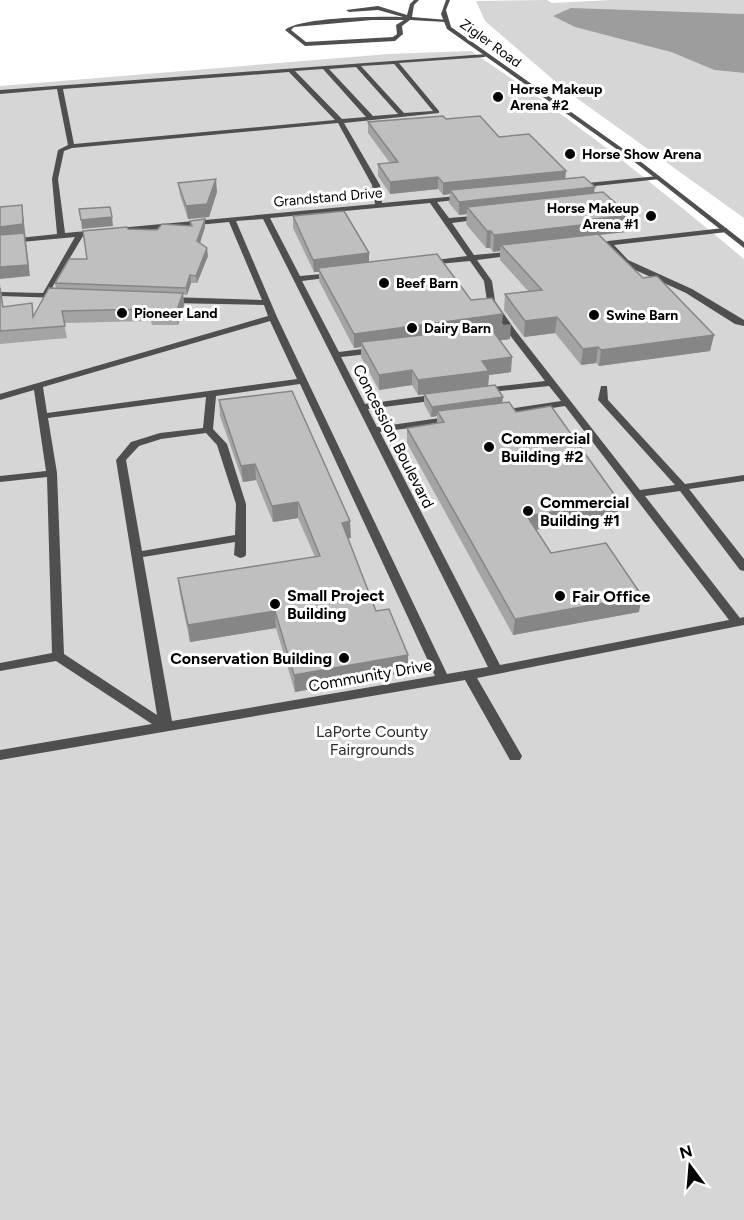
<svg xmlns="http://www.w3.org/2000/svg" width="744" height="1220" font-family="Figtree,sans-serif">
	<rect width="100%" height="100%" fill="#fff"/>
	<g fill="#d6d6d6">
		<path d="M547 0 552 3 611 0H744V14L685 13 671 52 714 70 744 73V218L564 89 485 21 476 1Z"/>
		<path d="M471 51C567 115 656 185 744 259V1220H0V86L388 54Z"/>
	</g>
	<path fill="#9d9d9d" d="M571 8 744 14V73L714 70 671 52 575 27 553 16Z"/>
	<g fill="none" stroke-linecap="round" stroke-linejoin="round">
		<g fill="#4f4f4f" fill-rule="evenodd">
			<path d="M414 0H419L414 5 412 17 448 20 445 22 410 20 402 26 403 34 395 41 305 46 285 30C299 17 382 16 403 17L378 10 349 12 346 10 378 6 407 15 410 4ZM372 20H404L396 25 397 34 393 37 306 42 291 30 294 27Z"/>
			<path d="M487 54 485 57 399 63 439 111V113L344 123 380 185 382 203 468 195V199H465L437 202 449 218 485 215V219H482L452 223 474 255 518 251 519 253 515 255 477 260 492 281 495 301 515 330 640 490 675 485 600 402 598 400 601 386H607L608 400 685 484 744 475V481L689 489 744 559V571L740 570 680 491 645 496 740 618 744 617V625L477 678 522 756 520 760H510L465 680 0 760V750L152 724 56 661 0 671V663L52 653 47 477 0 482V476L46 471 34 390 0 400V394L268 316 264 305 170 303 166 300 170 297 262 300 229 222 83 236 53 286 51 293 62 294V298L0 296V292L43 293 75 237 0 244V240L57 234 52 179 58 150 68 145 57 89 0 94V90ZM394 64 395 65 433 111 404 113 361 66ZM356 67 398 114 373 116 329 69ZM323 69 366 117 342 119 295 71ZM289 72 335 120 74 144 63 89ZM338 123 372 185 375 204 65 233 58 179 64 151 72 148ZM430 203 467 256 428 261 424 263 428 265 470 261 484 281 487 301 509 334 545 381 483 388 478 391 480 393 549 386 561 401 501 410 496 413 501 416 565 406 729 620 500 665 380 432 454 422 459 419 454 416 377 427 368 409 439 400 444 397 439 394 365 404 341 357 377 353 381 350 377 347 339 352 302 281 333 277 337 275 333 273 300 276 270 218ZM263 219 488 667 447 674 277 317 236 221ZM270 321 297 379 47 413 43 387ZM300 384 435 676 172 721 143 557 235 542 234 555 240 558 244 557 246 555V504L227 444 213 429 216 396ZM206 397 203 428 160 433 131 442 116 460 157 715 64 654 57 473 48 418ZM206 433 217 445 236 504 235 535 142 551 126 460 139 446 161 439Z"/>
			<path d="M658 176 661 178 660 179 577 188 573 186 577 184Z"/>
			<path d="M724 228H727V232L614 245 628 260 692 289 744 320V326L735 324 686 293 622 264 604 243 608 241Z"/>
		</g>
		<path fill="#4f4f4f" fill-rule="evenodd" d="M446 0H450L446 10 451 27 636 158 744 242V248L632 160 447 29 441 14Z"/>
	</g>
	<g fill="#a4a4a4">
		<path d="M446 119 499 137 565 179 594 193 629 215 626 232 599 235 643 278 714 335 710 351 599 366 596 363 581 365 555 333 524 337 504 310 505 294 528 291 500 260V251L493 252 490 248H486L466 224 467 214 459 215 449 203 450 194 443 195 438 189 390 194 378 176V164L390 163 368 133V122Z"/>
		<path d="M178 183 217 192 209 217 188 219 180 195Z"/>
		<path d="M293 216 369 262 471 300 502 326 510 339 500 340 511 372 489 375 488 386 502 402 516 412 617 516 536 530 551 553 639 612 513 635 407 443V428L437 423V416L431 417 424 404V394L418 395 412 385 379 390 361 357V347L354 348 319 281V272H314L293 228Z"/>
		<path d="M190 221 205 227 200 243 208 256 197 283H191L187 295H183L184 305 178 325H152L151 321 64 323 67 338 0 344V283L3 307 34 315 56 289 55 283 128 229 157 230 190 226Z"/>
		<path d="M219 400 351 538H348L376 611 408 655V672L295 692 276 628 190 642 180 594 178 578 315 557 298 518 273 522 256 480 243 482 220 416Z"/>
	</g>
	<g fill="#868686">
		<path d="M566 171 565 183 450 190V194L443 195V183Z"/>
		<path d="M438 177V189L390 194V182Z"/>
		<path d="M216 179 217 192 209 217 188 219 186 206Z"/>
		<path d="M595 187 593 200 467 207V214L459 215V202Z"/>
		<path d="M22 205 30 276 0 279V227Z"/>
		<path d="M629 215 626 232 501 245 500 251 493 252 494 235 586 220Z"/>
		<path d="M112 217 113 226 82 229 81 220Z"/>
		<path d="M205 219V227L198 249 197 241Z"/>
		<path d="M487 231H491L490 248H486Z"/>
		<path d="M207 248 208 256 197 283 196 276Z"/>
		<path d="M369 253V266L318 268 319 272H314L313 260Z"/>
		<path d="M190 275 191 283 187 295 186 288Z"/>
		<path d="M183 293 184 305 178 325 176 313Z"/>
		<path d="M503 314 502 326 511 325 510 339 489 342H361V347L354 348V334Z"/>
		<path d="M557 317 555 333 524 337 525 321Z"/>
		<path d="M714 335 710 351 599 366 601 350Z"/>
		<path d="M598 347 596 363 581 365 583 349Z"/>
		<path d="M512 357 511 372 489 375 488 386 418 395V380L482 361Z"/>
		<path d="M412 370V385L379 390V375Z"/>
		<path d="M503 397 502 407 437 411V416L431 417 432 407Z"/>
		<path d="M255 464 256 480 243 482 241 466Z"/>
		<path d="M619 501 617 516 526 531 527 516Z"/>
		<path d="M298 502V518L273 522 272 506Z"/>
		<path d="M350 521 351 538 342 539V523Z"/>
		<path d="M642 596 639 612 513 635 515 619Z"/>
		<path d="M275 611 276 628 190 642 188 625Z"/>
		<path d="M408 655V672L295 692 294 675Z"/>
	</g>
	<g fill="#bfbfbf" stroke="#868686" stroke-width="1.5">
		<path d="M443 116 446 119 480 116 499 137 529 134 566 171 443 183 438 177 390 182 378 164 398 162 368 122Z"/>
		<path d="M584 177 595 187 459 202 450 190Z"/>
		<path d="M216 179 207 204 186 206 178 183Z"/>
		<path d="M603 192 629 215 586 220 590 224 494 235 491 231H487L467 207Z"/>
		<path d="M22 205 23 224 0 227V207Z"/>
		<path d="M110 207 112 217 81 220 79 209Z"/>
		<path d="M344 211 369 253 313 260 293 216Z"/>
		<path d="M205 219 197 241 207 248 196 276 190 275 186 288 55 283 69 259H87L83 231 127 227 128 229 157 230 162 224 192 226 190 221Z"/>
		<path d="M24 233 28 265 0 267V235Z"/>
		<path d="M598 234 643 278 657 276 714 335 601 350 598 347 583 349 557 317 525 321 505 294 542 290 501 245Z"/>
		<path d="M437 254 471 300 492 298 503 314 354 334 318 268Z"/>
		<path d="M0 288 3 307 32 303 33 317 49 288 183 293 176 313H150L152 309 62 311 65 326 0 331Z"/>
		<path d="M511 325 490 327 512 357 482 361 489 371 418 380 412 370 379 375 361 342Z"/>
		<path d="M495 385 503 397 432 407 424 394Z"/>
		<path d="M292 391 350 521 342 523 376 611 389 609 408 655 294 675 275 611 188 625 178 578 320 556 298 502 272 506 255 464 241 466 219 400Z"/>
		<path d="M509 402 516 412 551 406 619 501 527 516 551 553 606 543 642 596 515 619 407 428 444 422 437 411Z"/>
	</g>
	<g fill="#000" stroke="#fff" stroke-width="2">
		<circle cx="498" cy="97" r="6"/>
		<circle cx="570" cy="154" r="6"/>
		<circle cx="651" cy="216" r="6"/>
		<circle cx="384" cy="283" r="6"/>
		<circle cx="122" cy="313" r="6"/>
		<circle cx="594" cy="315" r="6"/>
		<circle cx="412" cy="328" r="6"/>
		<circle cx="489" cy="447" r="6"/>
		<circle cx="528" cy="511" r="6"/>
		<circle cx="560" cy="596" r="6"/>
		<circle cx="275" cy="604" r="6"/>
		<circle cx="344" cy="658" r="6"/>
	</g>
	<g text-anchor="middle" stroke-width="6" stroke-linejoin="round" paint-order="stroke">
		<g font-size="14" fill="#000" stroke="#fff">
			<text transform="translate(491 43) rotate(36)" y="5">Zigler Road</text>
			<text transform="translate(328 197) rotate(-5)" y="5">Grandstand Drive</text>
		</g>
		<g font-size="14" font-weight="bold" fill="#000" stroke="#fff" text-anchor="start">
			<text x="510" y="94">Horse Makeup<tspan x="510" dy="16">Arena #2</tspan></text>
			<text x="582" y="159">Horse Show Arena</text>
			<text x="639" y="213" text-anchor="end">Horse Makeup<tspan x="639" dy="16">Arena #1</tspan></text>
			<text x="396" y="288">Beef Barn</text>
			<text x="134" y="318">Pioneer Land</text>
			<text x="606" y="320">Swine Barn</text>
			<text x="424" y="333">Dairy Barn</text>
		</g>
		<g font-size="16" fill="#000" stroke="#fff">
			<text transform="translate(394 436) rotate(63)" y="6">Concession Boulevard</text>
			<text transform="translate(370 675) rotate(-10)" y="6">Community Drive</text>
		</g>
		<g font-size="16" font-weight="bold" fill="#000" stroke="#fff" text-anchor="start">
			<text x="501" y="444">Commercial<tspan x="501" dy="18">Building #2</tspan></text>
			<text x="540" y="508">Commercial<tspan x="540" dy="18">Building #1</tspan></text>
			<text x="287" y="601">Small Project<tspan x="287" dy="18">Building</tspan></text>
			<text x="572" y="602">Fair Office</text>
			<text x="332" y="664" text-anchor="end">Conservation Building</text>
		</g>
		<g font-size="16" fill="#2d2d2d" stroke="#fff">
			<text x="372" y="737">LaPorte County<tspan x="372" dy="18">Fairgrounds</tspan></text>
		</g>
	</g>
	<g transform="translate(690 1166) rotate(344)" stroke="#ffffff" stroke-width="4.5" paint-order="stroke">
	<path d="M0-4.5L10 22L0 15L-10 22Z" fill="#000000"/>
	<text y="-9" font-size="16" font-weight="bold" text-anchor="middle" fill="#000000">N</text>
	</g>
</svg>
